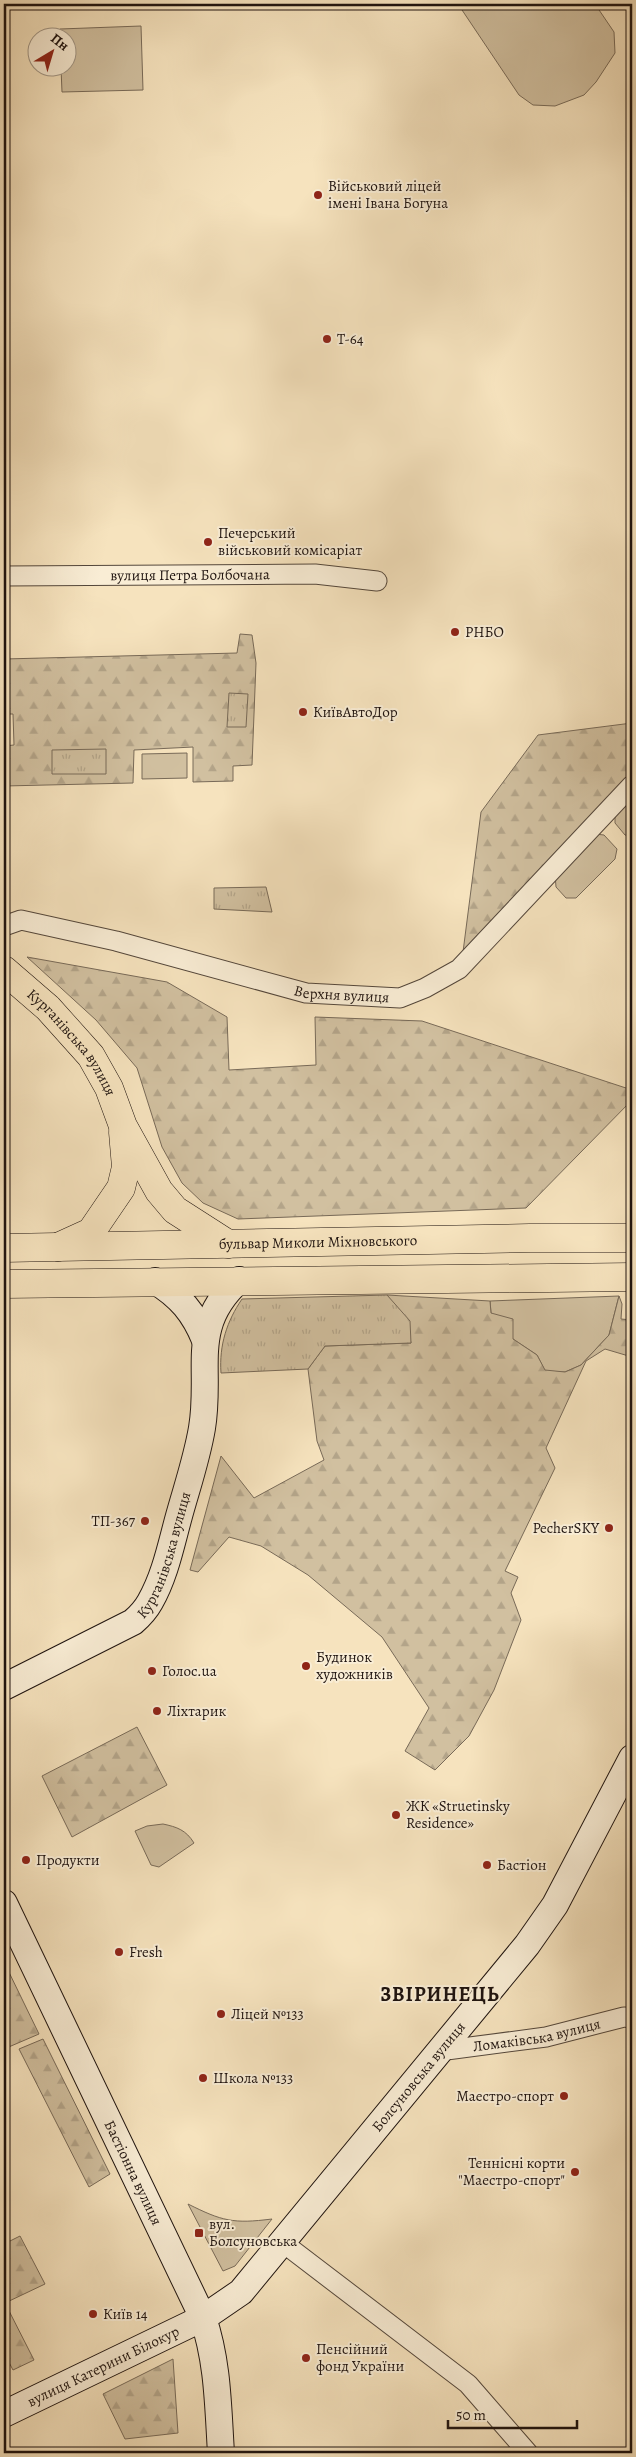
<svg xmlns="http://www.w3.org/2000/svg" width="636" height="2457" font-family="Alegreya,serif">
	<defs>
		<pattern id="forest-firs" width="22" height="20" patternUnits="userSpaceOnUse" patternTransform="scale(1.25)"><rect width="22" height="20" fill="#d1c0a0"/><path d="M5 1l3.5 6h-7zM16 11l3.5 6h-7z" fill="#b3a489"/></pattern>
		<pattern id="park-tufts" width="24" height="20" patternUnits="userSpaceOnUse" patternTransform="scale(1.25)"><rect width="24" height="20" fill="#d1c0a0"/><path d="M3 7l-1-3M5 7V3M7 7l1-3M15 17l-1-3M17 17v-4M19 17l1-3" fill="none" stroke="#b3a489"/></pattern>
	</defs>
	<rect width="100%" height="100%" fill="#f6e3be"/>
	<filter id="stains"><feTurbulence type="fractalNoise" baseFrequency=".004" numOctaves="4"/><feColorMatrix values="0 0 0 0 .2 0 0 0 0 .09 0 0 0 0 .02 0 0 0 .5 -.17"/></filter>
	<radialGradient id="worn" r=".72"><stop offset=".6" stop-color="#630" stop-opacity="0"/><stop offset="1" stop-color="#630" stop-opacity=".3"/></radialGradient>
	<g fill="#d1c0a0" stroke="#786a58">
		<path d="M458 4H595L614 32 615 53 596 82 584 95 555 106 533 105 519 95Z"/>
		<path d="M141 26 143 90 62 92 61 68H68V38L60 37V29Z"/>
		<path d="M187 753V778L142 779V754Z"/>
		<path d="M632 798V837L625 835 615 823V814Z"/>
		<path d="M595 834 604 835 617 849 615 859 576 898H566L556 887 555 874Z"/>
		<path d="M619 1296 609 1335 581 1365 565 1372 545 1371 537 1355 513 1339 491 1313 490 1301Z"/>
		<path d="M163 1824C177 1827 186 1830 194 1843L159 1867 151 1865 135 1831 147 1826Z"/>
		<path d="M188 2204C222 2221 233 2224 272 2219L235 2266 223 2271Z"/>
	</g>
	<g fill="url(#forest-firs)" stroke="#786a58">
		<path d="M240 634 252 635 256 663 252 765 233 766V781L193 782V747L134 750 133 783 4 786V746L14 745 13 714H4V659L237 653Z"/>
		<path d="M632 723V777L463 952 481 812 538 735Z"/>
		<path d="M27 957 167 982 227 1017 229 1070 316 1065 315 1017 422 1021 632 1090V1100L526 1208 238 1219 203 1203 182 1183 162 1147 137 1068 96 1020Z"/>
		<path d="M387 1295 490 1301 491 1313 513 1319V1339L537 1355 545 1370 565 1372 581 1365 609 1335 619 1296 622 1304 621 1319 632 1320V1357L605 1349 586 1361 546 1448 555 1468 505 1571 518 1577 511 1593 521 1620 494 1690 469 1736 435 1770 405 1751 429 1708 382 1637 308 1575 261 1546 229 1537 198 1572 190 1570 221 1456 254 1498 324 1460 317 1441 308 1369 325 1346 411 1343 407 1323Z"/>
		<path d="M137 1727 167 1785 72 1837 42 1776Z"/>
		<path d="M4 1962 39 2034 4 2049Z"/>
		<path d="M43 2039 110 2174 89 2187 19 2049Z"/>
		<path d="M20 2236 45 2284 5 2303 34 2360 13 2370 4 2353V2244Z"/>
		<path d="M173 2359 178 2433 125 2439 103 2394Z"/>
	</g>
	<g fill="url(#park-tufts)" stroke="#786a58">
		<path d="M229 693 248 694 246 727H227Z"/>
		<path d="M106 749V774H52V750Z"/>
		<path d="M266 887 272 912 214 909V888Z"/>
		<path d="M387 1295 410 1321 411 1343 325 1346 308 1369 221 1373C219 1345 227 1321 242 1299Z"/>
	</g>
	<g fill="none" stroke-linecap="round" stroke-linejoin="round">
		<defs>
			<g id="street">
				<path id="s1" d="M4 576 315 574 377 581"/>
				<path id="s2" d="M4 926 21 920 116 941 306 993 400 998 425 988 459 969 632 785"/>
				<path id="s3" d="M439 2051 546 2037 624 2017 632 2018"/>
				<path d="M282 2242 468 2384 528 2453"/>
			</g>
			<g id="secondary">
				<path d="M155 1281C180 1296 194 1313 205 1340"/>
				<path id="s4" d="M4 1687 133 1622C140 1616 145 1611 150 1602 165 1576 171 1545 179 1516 187 1487 197 1458 202 1428 212 1368 188 1327 239 1280"/>
				<path id="s5" d="M4 1903 203 2318C218 2362 218 2407 221 2453"/>
				<path id="s6" d="M4 2414 203 2318 241 2292 527 1945 555 1905 632 1758"/>
			</g>
			<g id="primary">
				<path id="s7" d="M4 970 48 1008 91 1056 109 1088 123 1126 159 1191 175 1210 228 1244"/>
				<path d="M58 1247 91 1232 121 1188 126 1167 123 1132"/>
			</g>
			<g id="highway">
				<path id="s8" d="M4 1248 530 1238H632"/>
				<path d="M4 1284 632 1277"/>
			</g>
		</defs>
		<use href="#street" stroke="#54473b" stroke-width="21"/>
		<use href="#secondary" stroke="#1e130f" stroke-width="28"/>
		<use href="#primary" stroke="#1e130f" stroke-width="29"/>
		<use href="#highway" stroke="#1e130f" stroke-width="29"/>
		<use href="#street" stroke="#f9edd5" stroke-width="19"/>
		<use href="#secondary" stroke="#f9edd5" stroke-width="26"/>
		<use href="#primary" stroke="#f6e3be" stroke-width="28"/>
		<use href="#highway" stroke="#f6e3be" stroke-width="28"/>
	</g>
	<g fill="#8f2418" stroke="#f9edd5" stroke-width="2">
		<circle cx="318" cy="195" r="5"/>
		<circle cx="327" cy="339" r="5"/>
		<circle cx="208" cy="542" r="5"/>
		<circle cx="455" cy="632" r="5"/>
		<circle cx="303" cy="712" r="5"/>
		<circle cx="145" cy="1521" r="5"/>
		<circle cx="609" cy="1528" r="5"/>
		<circle cx="306" cy="1666" r="5"/>
		<circle cx="152" cy="1671" r="5"/>
		<circle cx="157" cy="1711" r="5"/>
		<circle cx="396" cy="1815" r="5"/>
		<circle cx="26" cy="1860" r="5"/>
		<circle cx="487" cy="1865" r="5"/>
		<circle cx="119" cy="1952" r="5"/>
		<circle cx="221" cy="2014" r="5"/>
		<circle cx="203" cy="2078" r="5"/>
		<circle cx="564" cy="2096" r="5"/>
		<circle cx="575" cy="2172" r="5"/>
		<rect x="194" y="2228" width="10" height="10" rx="2.5"/>
		<circle cx="93" cy="2314" r="5"/>
		<circle cx="306" cy="2358" r="5"/>
	</g>
	<g text-anchor="middle" stroke-width="4" stroke-linejoin="round" paint-order="stroke">
		<g font-size="15" fill="#1e130f" stroke="#f9edd5" text-anchor="start">
			<text x="328" y="191">Військовий ліцей<tspan x="328" dy="17">імені Івана Богуна</tspan></text>
			<text x="337" y="344">Т-64</text>
			<text x="218" y="538">Печерський<tspan x="218" dy="17">військовий комісаріат</tspan></text>
			<text x="465" y="637">РНБО</text>
			<text x="313" y="717">КиївАвтоДор</text>
			<text x="135" y="1526" text-anchor="end">ТП-367</text>
			<text x="599" y="1533" text-anchor="end">PecherSKY</text>
			<text x="316" y="1662">Будинок<tspan x="316" dy="17">художників</tspan></text>
			<text x="162" y="1676">Голос.ua</text>
			<text x="167" y="1716">Ліхтарик</text>
			<text x="406" y="1811">ЖК «Struetinsky<tspan x="406" dy="17">Residence»</tspan></text>
			<text x="36" y="1865">Продукти</text>
			<text x="497" y="1870">Бастіон</text>
			<text x="129" y="1957">Fresh</text>
			<text x="231" y="2019">Ліцей №133</text>
			<text x="213" y="2083">Школа №133</text>
			<text x="554" y="2101" text-anchor="end">Маестро-спорт</text>
			<text x="565" y="2168" text-anchor="end">Теннісні корти<tspan x="565" dy="17">"Маестро-спорт"</tspan></text>
			<text x="209" y="2229">вул.<tspan x="209" dy="17">Болсуновська</tspan></text>
			<text x="103" y="2319">Київ 14</text>
			<text x="316" y="2354">Пенсійний<tspan x="316" dy="17">фонд України</tspan></text>
		</g>
		<g font-size="15" fill="#1e130f" stroke="#f9edd5">
			<text dy="5" stroke="none"><textPath href="#s1" startOffset="186">вулиця Петра Болбочана</textPath></text>
			<text dy="5" stroke="none"><textPath href="#s2" startOffset="348">Верхня вулиця</textPath></text>
			<text dy="5" stroke="none"><textPath href="#s7" startOffset="100">Курганівська вулиця</textPath></text>
			<text dy="5" stroke="none"><textPath href="#s8" startOffset="314">бульвар Миколи Міхновського</textPath></text>
			<text dy="5" stroke="none"><textPath href="#s4" startOffset="220">Курганівська вулиця</textPath></text>
			<text dy="5" stroke="none"><textPath href="#s3" startOffset="99">Ломаківська вулиця</textPath></text>
			<text dy="5" stroke="none"><textPath href="#s6" startOffset="546">Болсуновська вулиця</textPath></text>
			<text dy="5" stroke="none"><textPath href="#s5" startOffset="299">Бастіонна вулиця</textPath></text>
			<text dy="5" stroke="none"><textPath href="#s6" startOffset="110">вулиця Катерини Білокур</textPath></text>
		</g>
		<g font-size="20" font-weight="bold" letter-spacing="1" fill="#1e130f" stroke="#f9edd5">
			<text x="440" y="2001">ЗВІРИНЕЦЬ</text>
		</g>
	</g>
	<rect width="636" height="2457" fill="none" stroke="#f6e3be" stroke-width="20"/>
	<rect x="5" y="5" width="626" height="2447" fill="none" stroke="#1e130f" stroke-width="2.5"/>
	<rect x="10" y="10" width="616" height="2437" fill="none" stroke="#1e130f"/>
	<g transform="translate(52 52) rotate(38)"><circle r="24" fill="#f9edd5" stroke="#a19686"/>
	<path d="M0-4L9 19L0 12L-9 19Z" fill="#8f2418"/>
	<text y="-8" font-size="14" font-weight="bold" text-anchor="middle" fill="#1e130f">Пн</text>
	</g>
	<path d="M448 2420v8h129v-8" fill="none" stroke="#1e130f" stroke-width="2.5"/>
	<text x="456" y="2420" font-size="15" fill="#1e130f" stroke="#f9edd5" stroke-width="4" paint-order="stroke">50 m</text>
	<rect width="100%" height="100%" filter="url(#stains)"/>
	<rect width="100%" height="100%" fill="url(#worn)"/>
</svg>
